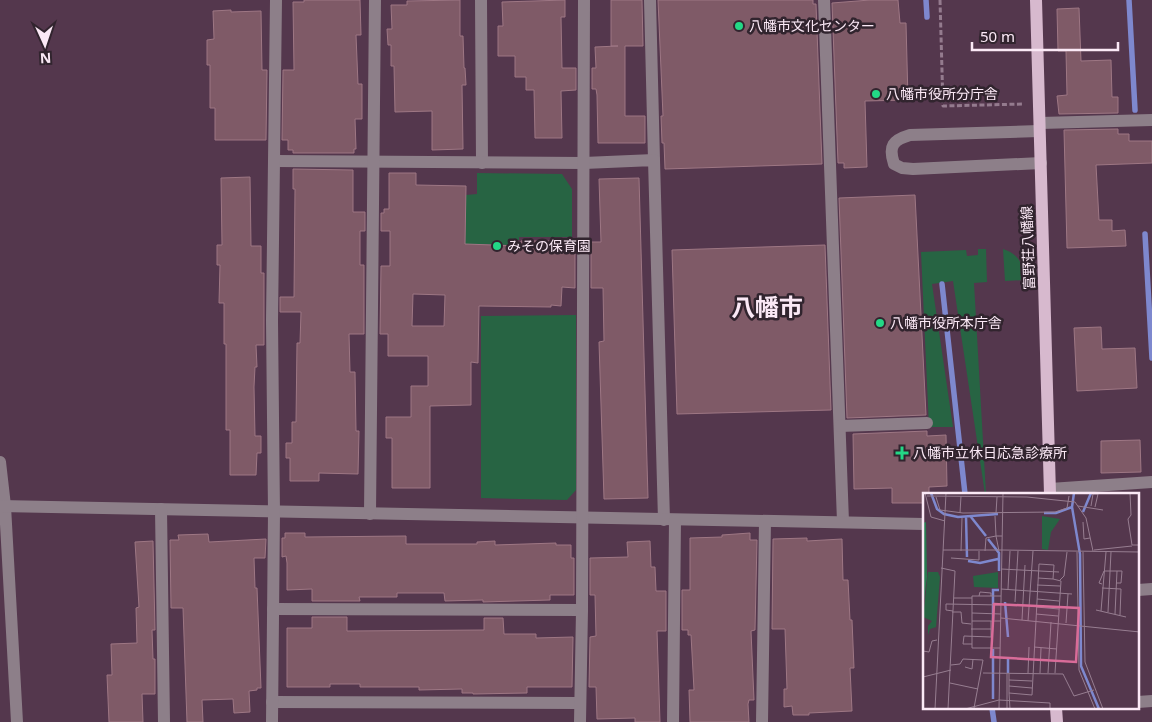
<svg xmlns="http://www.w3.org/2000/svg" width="1152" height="722" font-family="'Noto Sans','Noto Sans JP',sans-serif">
	<rect width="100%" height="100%" fill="#54374d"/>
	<g fill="#276443">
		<path d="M477 173 562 174 572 189V237H519V240H509V245L465 244 466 195 477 194Z"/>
		<path d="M978 249H986L987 282 974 283 986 494H985L953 281 932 284 953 427H929L921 252 966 250 967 256 978 255Z"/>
		<path d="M1003 249C1019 254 1023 264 1024 280L1005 281Z"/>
		<path d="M576 315V490L567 500 481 498V316Z"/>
	</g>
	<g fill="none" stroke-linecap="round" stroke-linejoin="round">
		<g stroke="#7e88ce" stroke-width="5.5">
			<path d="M926 0 927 17"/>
			<path d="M1129 0 1135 110"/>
			<path d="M1145 234 1152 358"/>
			<path d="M942 284 965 494"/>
			<path d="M992 708 994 722"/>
		</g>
	</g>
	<g fill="#7f5a67" stroke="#9e7784" fill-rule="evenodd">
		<path d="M304 0H360L361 35H356L358 84H362V119H355L356 149H354V153H293V150H288V140H282L283 70H294L293 2H304Z"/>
		<path d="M460 0V36H463L464 68H465L466 85H462L463 149 432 150V111L395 112 394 66H391V45H388L387 29H392L391 5H407V1Z"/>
		<path d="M565 0V17H561L562 68H576V90L561 91 562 138H535L534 90H526V77H515V56H498V26H503L502 2Z"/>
		<path d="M611 0H642L643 46H625V116H645V143H598L597 95 596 89H592V68H596L595 47 618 46H611Z"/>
		<path d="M658 0H813V4H816L822 164 665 169 664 143H662L661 116H663Z"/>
		<path d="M870 0H898L900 23H906L908 100 865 101 867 167 844 168V163H838L832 3Z"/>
		<path d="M1079 8 1081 61 1111 60 1112 97H1118V113L1059 114 1057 96 1067 95 1066 51H1058L1057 9Z"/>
		<path d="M231 10V12L261 11 262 70H267L266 140H215V108H210V65H207V40L214 39 213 11Z"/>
		<path d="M1118 129V134H1129V141H1152V163L1096 165 1099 220H1112V231L1125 230 1126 246 1067 248 1064 130Z"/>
		<path d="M293 169 353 170V212H365V231H360V265H364V334H349L350 372H355L356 431H359L358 474 319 473V481H290V458H286V443H292V422H296L297 343H300L301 312H280V297H294L295 189H293Z"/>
		<path d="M389 173H416V185L466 186 465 244 521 246V241H575V288L562 287 561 306 551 305V307L479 306 478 363 471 362V405L430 406V488H392V438H386V417H411V386H428V356H388V334H380L381 266H390V231H381V213H384V209H389ZM413 294 445 295 444 326H412Z"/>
		<path d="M250 177 251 246H261V273H264V345H256L257 367H255L254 387 255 436H261V453H257L256 475H230V430H226V344H224V303H219L220 265H217V245H222L221 178Z"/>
		<path d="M639 178 648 498 604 499 599 342 604 341 603 288H591V242H601L599 179Z"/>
		<path d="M915 195 926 415 847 418 839 198Z"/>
		<path d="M825 245 831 410 677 414 672 250Z"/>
		<path d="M1101 327 1102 349 1135 348 1137 388 1077 391 1074 328Z"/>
		<path d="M927 431V436L946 435 947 486 929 487V494H924V503H892V488L854 489 853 434Z"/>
		<path d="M1140 440 1141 472 1101 473V441Z"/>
		<path d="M285 533H305V537L406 536V544H477V542L495 541V545L556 543V545H571V558H574V595H550V600L483 602V600L445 601 444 593H397V597H359L360 601H312V589L287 590V563L286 556 282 557V538H285Z"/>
		<path d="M750 533V540H757L755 630 751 631 754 700H749L748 704 749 722H690L689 690H694L691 635H688V630H682V590H690V538L722 537V535Z"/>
		<path d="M208 534 209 542 266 539 265 558H254L255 588H257L261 688H257V690L249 691 250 712 234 713 233 699 202 700 203 722H187L183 608H171L170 540H179L178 535Z"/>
		<path d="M807 538V541L842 539 843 580H848L850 620H852L854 668H850L852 711 809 713V715H793L792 706 784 707V689H787L785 629H772L773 539Z"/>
		<path d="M153 541 155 630H152L153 659H155V694H142L143 722H109L107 675H112L111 644 137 643 136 608 139 607 135 542Z"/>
		<path d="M650 541 651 567H655L656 591H666V631H657L660 722H635V718L597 719 596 687H589L590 637 596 636 595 595H590V558L628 557 627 542Z"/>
		<path d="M312 617H347V631L484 630V618H503L504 634H536V638L573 637 572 687H527V693L473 694V693H462V689L419 690V687H360V684H330V687H287V628H312Z"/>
	</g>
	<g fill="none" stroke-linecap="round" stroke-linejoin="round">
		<path stroke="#947b8e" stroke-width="3" stroke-dasharray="5 2.5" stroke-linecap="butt" d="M940 0 943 106 1024 104"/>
		<g stroke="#8d7f89" stroke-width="12">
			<path d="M481 0 482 163"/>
			<path d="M650 0 654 160"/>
			<path d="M824 0 843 522"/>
			<path d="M1040 123 1152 120"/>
			<path d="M1039 131 910 135C893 140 888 146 894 164L902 168 913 169 1041 163"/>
			<path d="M275 161 584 163 654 160 664 520"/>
			<path d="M840 426 927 423"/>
			<path d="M0 462 5 506 17 722"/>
			<path d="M1050 489 1152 482"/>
			<path d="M0 506 924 524"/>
			<path d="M161 509 164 722"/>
			<path d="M370 514 375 0"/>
			<path d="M1138 590 1152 589"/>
			<path d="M273 609 582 610"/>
			<path d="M272 702 580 703"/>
			<path d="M1138 702 1152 701"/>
			<path d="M272 722 274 512 272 321 276 0"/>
			<path d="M580 722 582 610 584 0"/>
			<path d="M673 722 675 520"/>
			<path d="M762 722 765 521"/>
		</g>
		<g stroke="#d7b9ce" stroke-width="12">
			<path d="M1036 0 1050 494"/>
			<path d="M1056 708 1057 722"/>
		</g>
	</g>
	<g fill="#23d886" stroke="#31242e" stroke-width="2">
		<circle cx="739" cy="26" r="5"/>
		<circle cx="876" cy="94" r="5"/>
		<circle cx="497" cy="246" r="5"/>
		<circle cx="880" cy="323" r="5"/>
		<path d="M899.5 445.5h5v5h5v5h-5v5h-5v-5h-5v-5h5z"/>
	</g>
	<g text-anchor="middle" stroke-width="5" stroke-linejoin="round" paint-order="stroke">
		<g font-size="14" fill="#fbe9f6" stroke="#31242e" text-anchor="start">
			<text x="749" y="31">八幡市文化センター</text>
			<text x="886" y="99">八幡市役所分庁舎</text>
			<text x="507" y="251">みその保育園</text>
			<text x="890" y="328">八幡市役所本庁舎</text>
			<text x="913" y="458">八幡市立休日応急診療所</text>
		</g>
		<g font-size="14" fill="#fbe9f6" stroke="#31242e">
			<text transform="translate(1028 248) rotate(-92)" y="5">富野荘八幡線</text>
		</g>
		<g font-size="24" font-weight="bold" fill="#fbe9f6" stroke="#31242e">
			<text x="767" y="316">八幡市</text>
		</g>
	</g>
	<g transform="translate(923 493)">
		<rect width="216" height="216" fill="#54374d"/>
		<path d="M119 23 137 26 128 39 125 57 119 56ZM5 79H15L17 84 13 134 7 136 5 142V133L9 128 0 124ZM75 79V95L51 94 50 83Z" fill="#276443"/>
		<path d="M3 29 4 84 0 115V30Z" fill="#287b50"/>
		<path fill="none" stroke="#7e88ce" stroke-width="2.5" d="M8 0 14 16 21 21 35 24 75 21M151 0 149 14 157 61 158 173 176 216M160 19 168 0M121 20H133L149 14M43 23 44 64M48 24 63 43M65 46 76 60V78M45 68 57 70 75 66M82 109 85 144M70 127V97H76M85 180V164M70 206V156"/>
		<path fill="none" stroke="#977e91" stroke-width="1" d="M2 0 8 24 22 28M207 0 208 22 205 26 209 52H217M4 3 104 4 152 9 163 25 170 58M13 4 17 17 40 20 132 19 144 15 146 3M155 13 180 17M168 13 170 1H175L172 14M37 20 38 3M73 20 74 4M72 23 73 43H79M160 29 161 46 167 45M20 57H79M79 57 217 59M171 57 209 53M38 58 39 25M62 58 63 45 73 43 76 58M154 59 156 177 172 216M160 59 162 169 180 216M28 65 56 67V58M18 75 32 78 25 216M78 76 136 79M181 78H199L198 90H193M115 85 130 86M137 87 141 83 144 59M179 91 176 90 181 78M114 92 137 93M179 95 198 96 197 122M78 96 149 101M85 96 87 58M56 103 57 99 68 100V103M31 105H49M114 106 136 108M92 109 95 58M113 114 136 116M173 117 203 124M30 118 23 117V111L78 112M178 118 183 59M29 119H38L39 130 48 131M185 119 188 59M49 120 78 121M113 121 135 123M192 121 194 78M78 125 217 139M99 127 102 72M49 128H78M105 128 110 58M143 130 145 101M48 136H68M49 151H40L41 143 68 144V128M111 154 134 156M77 155H49V103H78M0 158 6 159 9 148 14 147M28 172 37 171 40 166 60 167 51 215M42 174 49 176 50 166M60 180 140 181 151 203 171 197M105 180 106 154M117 180 118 155M125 180 128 129M84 181V216M86 181V200L109 202 116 71 131 72 130 86 138 88 132 180M0 184 28 177M86 187 109 188M27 190 55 196M86 193 109 195M86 200 87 216M12 216 23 0M42 216 76 207 127 210V216M76 216 80 0"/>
		<path fill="#d96c99" fill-opacity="0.15" stroke="#d96c99" stroke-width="2.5" d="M71 111 156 115 153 169 68 164Z"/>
		<rect width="216" height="216" fill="none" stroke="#fbe9f6" stroke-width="2.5"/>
	</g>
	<g transform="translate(45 45) rotate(177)" stroke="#31242e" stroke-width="4" paint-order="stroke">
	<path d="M0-4L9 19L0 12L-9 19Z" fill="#fbe9f6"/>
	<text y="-8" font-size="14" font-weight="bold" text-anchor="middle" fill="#fbe9f6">N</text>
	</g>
	<path d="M972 42v8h146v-8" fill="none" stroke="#fbe9f6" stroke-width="2.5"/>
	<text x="980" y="42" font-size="15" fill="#fbe9f6" stroke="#31242e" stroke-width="4" paint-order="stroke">50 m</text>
</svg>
